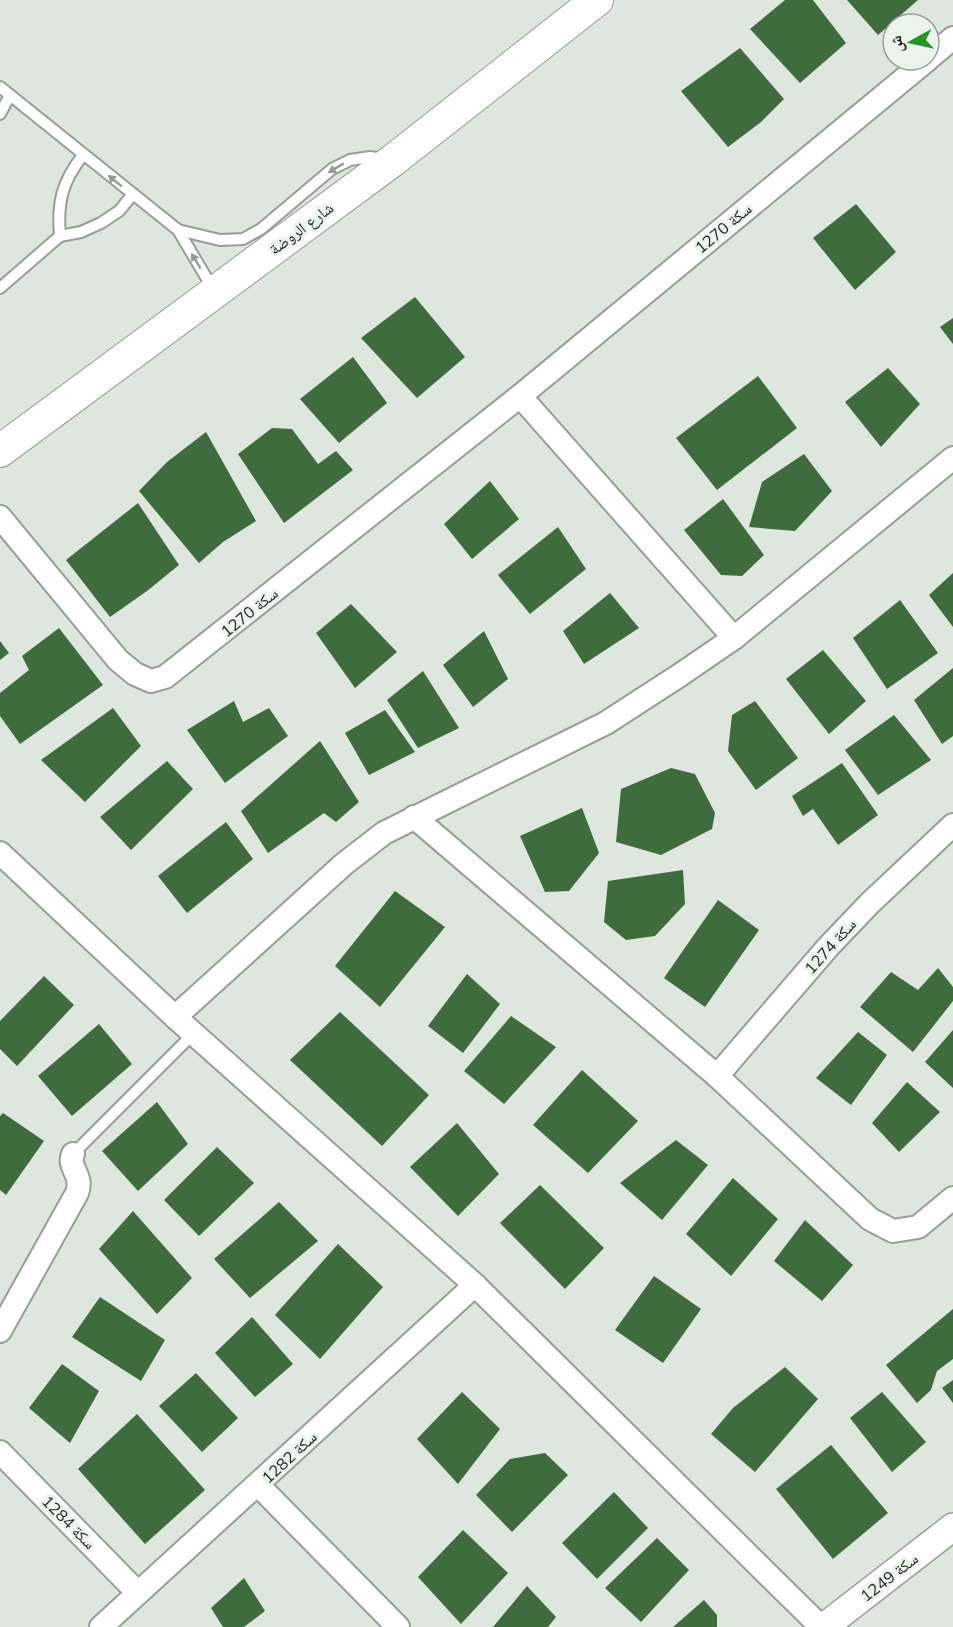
<svg xmlns="http://www.w3.org/2000/svg" width="953" height="1627" font-family="Mulish,'Noto Naskh Arabic',sans-serif">
	<rect width="100%" height="100%" fill="#dee7dd"/>
	<g fill="#3e6c3c">
		<path d="M785 0H813L846 43 800 83 750 29Z"/>
		<path d="M847 0H918L878 35Z"/>
		<path d="M740 48 784 99 761 122 728 147 681 91Z"/>
		<path d="M856 204 896 252 855 290 813 238Z"/>
		<path d="M415 297 465 357 417 398 361 338Z"/>
		<path d="M953 318V344L940 327Z"/>
		<path d="M353 357 387 403 339 443 300 399Z"/>
		<path d="M888 368 920 404 881 447 845 402Z"/>
		<path d="M758 376 797 428 717 490 676 438Z"/>
		<path d="M272 428 292 429 318 464 336 451 353 470 284 523 238 454Z"/>
		<path d="M206 432 256 521 223 542 199 563 139 491 167 462Z"/>
		<path d="M804 454 832 491 795 531 749 527 762 482Z"/>
		<path d="M490 481 519 519 472 559 444 524Z"/>
		<path d="M723 499 764 555 742 576 721 575 684 530Z"/>
		<path d="M138 503 179 565 147 591 110 617 66 560Z"/>
		<path d="M558 527 586 569 530 614 498 575Z"/>
		<path d="M953 573V627L929 595Z"/>
		<path d="M610 593 639 628 584 664 563 631Z"/>
		<path d="M900 600 938 653 887 689 853 638Z"/>
		<path d="M351 604 397 652 355 688 316 633Z"/>
		<path d="M59 628 103 685 20 744 0 716V693L29 670 22 656Z"/>
		<path d="M484 631 508 679 473 707 443 665Z"/>
		<path d="M0 641 9 653 0 660Z"/>
		<path d="M823 650 866 701 829 734 786 679Z"/>
		<path d="M953 668V736L942 744 914 700Z"/>
		<path d="M423 671 459 728 418 748 387 700Z"/>
		<path d="M234 701 243 722 269 708 288 736 225 783 187 730Z"/>
		<path d="M755 701 798 758 756 790 728 751 732 715Z"/>
		<path d="M113 708 141 746 85 802 41 760Z"/>
		<path d="M385 710 415 752 369 775 345 733Z"/>
		<path d="M894 715 931 760 878 795 845 750Z"/>
		<path d="M320 741 359 802 336 822 324 813 268 853 241 811Z"/>
		<path d="M167 761 193 789 131 850 100 817Z"/>
		<path d="M842 763 878 815 838 845 813 809 803 816 792 796Z"/>
		<path d="M671 768 695 774 715 813 712 829 661 855 616 842 621 789Z"/>
		<path d="M582 808 599 853 569 891 545 892 520 836Z"/>
		<path d="M226 822 253 859 187 913 158 876Z"/>
		<path d="M683 870 685 904 655 936 626 940 604 922 608 881Z"/>
		<path d="M395 891 445 927 380 1007 335 966Z"/>
		<path d="M718 900 759 930 705 1007 664 978Z"/>
		<path d="M938 968 953 987V1001L913 1052 860 1007 891 972 918 990Z"/>
		<path d="M467 974 500 1004 463 1053 428 1026Z"/>
		<path d="M44 976 74 1005 17 1066 0 1049V1021Z"/>
		<path d="M340 1012 429 1095 382 1146 290 1060Z"/>
		<path d="M511 1016 556 1047 504 1104 464 1071Z"/>
		<path d="M99 1024 132 1064 72 1116 38 1076Z"/>
		<path d="M953 1030V1088L925 1062Z"/>
		<path d="M858 1032 887 1055 851 1105 816 1078Z"/>
		<path d="M582 1070 638 1121 588 1173 533 1125Z"/>
		<path d="M907 1082 940 1112 899 1152 872 1123Z"/>
		<path d="M157 1102 188 1144 138 1191 102 1151Z"/>
		<path d="M3 1113 44 1141 6 1195 0 1190V1116Z"/>
		<path d="M457 1123 499 1174 458 1216 410 1167Z"/>
		<path d="M676 1140 708 1165 662 1220 620 1183Z"/>
		<path d="M217 1147 254 1183 199 1236 164 1200Z"/>
		<path d="M733 1178 778 1219 731 1276 686 1234Z"/>
		<path d="M540 1185 604 1248 565 1289 500 1223Z"/>
		<path d="M279 1202 318 1241 250 1298 214 1259Z"/>
		<path d="M133 1211 192 1278 157 1314 99 1249Z"/>
		<path d="M805 1220 853 1265 822 1301 774 1261Z"/>
		<path d="M338 1244 383 1287 320 1359 275 1315Z"/>
		<path d="M654 1276 701 1309 663 1363 615 1330Z"/>
		<path d="M100 1297 165 1340 141 1381 72 1337Z"/>
		<path d="M953 1309V1359L937 1371 931 1390 917 1403 886 1365Z"/>
		<path d="M252 1317 293 1364 255 1397 215 1353Z"/>
		<path d="M62 1364 99 1391 70 1443 29 1408Z"/>
		<path d="M785 1367 818 1399 755 1472 711 1434 733 1408Z"/>
		<path d="M196 1373 238 1418 202 1452 159 1406Z"/>
		<path d="M953 1380V1403L942 1388Z"/>
		<path d="M462 1392 500 1429 458 1484 417 1439Z"/>
		<path d="M882 1392 926 1442 892 1472 850 1418Z"/>
		<path d="M137 1414 205 1490 145 1544 78 1469Z"/>
		<path d="M831 1445 888 1513 833 1559 776 1489Z"/>
		<path d="M545 1453 568 1475 512 1532 476 1495 510 1459Z"/>
		<path d="M614 1492 648 1528 597 1579 562 1543Z"/>
		<path d="M463 1530 508 1573 461 1624 418 1577Z"/>
		<path d="M657 1538 689 1570 641 1622 605 1588Z"/>
		<path d="M244 1578 265 1611 244 1627H223L211 1608Z"/>
		<path d="M527 1586 556 1617 548 1627H493Z"/>
		<path d="M704 1600 717 1615V1627H673Z"/>
	</g>
	<g fill="none" stroke-linecap="round" stroke-linejoin="round">
		<defs>
			<g id="service">
				<path d="M0 87 178 230 213 289"/>
				<path d="M0 114 10 95"/>
				<path d="M178 230 220 240 243 239 261 229 332 169 350 160 370 157 382 159"/>
				<path d="M60 236C57 202 62 182 83 155"/>
				<path d="M0 288 60 236 81 232 101 223 119 211 133 194"/>
				<path d="M73 1154 194 1033"/>
			</g>
			<g id="minor">
				<path d="M929 58 953 38"/>
				<path d="M520 396 734 638"/>
				<path d="M0 517 118 660 135 674 151 681 165 677 520 396 927 60"/>
				<path d="M414 817 717 1076 870 1219 893 1231 918 1227 953 1198"/>
				<path d="M0 853 175 1017 475 1285 821 1627"/>
				<path d="M175 1017 344 864 384 833 606 723 680 675 734 638 953 458"/>
				<path d="M717 1076 828 947 870 903 953 825"/>
				<path d="M0 1331 77 1193C84 1175 67 1168 73 1154"/>
				<path d="M0 1452 138 1593"/>
				<path d="M258 1485 398 1627"/>
				<path d="M101 1627 475 1285"/>
			</g>
			<path id="tertiary" d="M824 1627 953 1527"/>
			<path id="secondary" d="M0 451 392 161 597 0"/>
		</defs>
		<use href="#service" stroke="#969e95" stroke-width="14"/>
		<use href="#minor" stroke="#969e95" stroke-width="26"/>
		<use href="#tertiary" stroke="#969e95" stroke-width="30"/>
		<use href="#secondary" stroke="#969e95" stroke-width="34"/>
		<use href="#service" stroke="#fff" stroke-width="10"/>
		<use href="#minor" stroke="#fff" stroke-width="22"/>
		<use href="#tertiary" stroke="#fff" stroke-width="27"/>
		<use href="#secondary" stroke="#fff" stroke-width="32"/>
	</g>
	<defs><path id="oneway-solid" d="M-6-.8H1V-3.2L6.5 0L1 3.2V.8H-6Z" transform="scale(1.5)"/></defs>
	<g fill="#999a99">
		<use href="#oneway-solid" transform="translate(336 168) rotate(149)"/>
		<use href="#oneway-solid" transform="translate(115 181) rotate(-141)"/>
		<use href="#oneway-solid" transform="translate(196 261) rotate(-121)"/>
	</g>
	<g text-anchor="middle" stroke-width="6" stroke-linejoin="round" paint-order="stroke">
		<g font-size="16" fill="#1c1f1c" stroke="#ebf4ea">
			<text transform="translate(301 228) rotate(-37)" y="6">شارع الروضة</text>
			<text transform="translate(723 228) rotate(-40)" y="6">سكة 1270</text>
			<text transform="translate(249 612) rotate(-39)" y="6">سكة 1270</text>
			<text transform="translate(830 946) rotate(-48)" y="6">سكة 1274</text>
			<text transform="translate(289 1457) rotate(-43)" y="6">سكة 1282</text>
			<text transform="translate(69 1522) rotate(45)" y="6">سكة 1284</text>
			<text transform="translate(889 1577) rotate(-38)" y="6">سكة 1249</text>
		</g>
	</g>
	<g transform="translate(911 42) rotate(262)"><circle r="28" fill="#ebf4ea" stroke="#989f98" stroke-width="1.5"/>
	<path d="M0-4.5L10 22L0 15L-10 22Z" fill="#229523"/>
	<text y="-9" font-size="16" font-weight="bold" text-anchor="middle" fill="#1c1f1c">ش</text>
	</g>
</svg>
